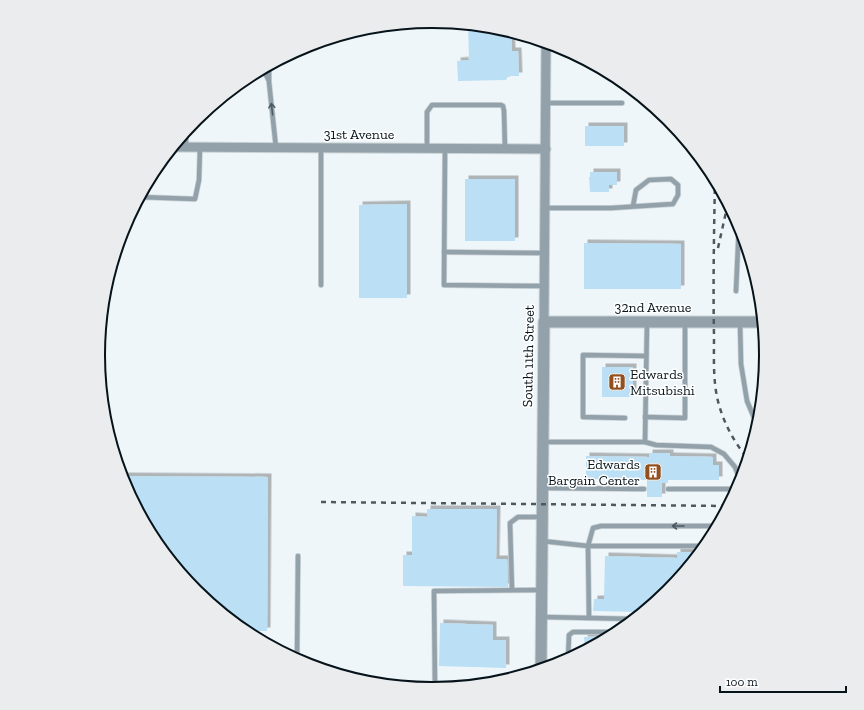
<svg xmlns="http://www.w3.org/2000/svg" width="864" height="710" font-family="'Zilla Slab',serif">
	<defs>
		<filter id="shadow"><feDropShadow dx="3.5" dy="-3.5" stdDeviation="0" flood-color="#0004"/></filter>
	</defs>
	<rect width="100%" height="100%" fill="#eff6fa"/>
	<g fill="#bbdff4" filter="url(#shadow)">
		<path d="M468 25 497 27 511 32 512 51H518L519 76H508L506 80 458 81 457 61 469 60Z"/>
		<rect x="585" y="126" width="39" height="20"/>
		<path d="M590 172H617V185H609V192H590L589 177H590Z"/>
		<rect x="465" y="179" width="50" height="62"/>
		<path d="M407 204V298H359V205Z"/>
		<path d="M584 243 681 244V289H584Z"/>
		<rect x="602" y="367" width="31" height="30"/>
		<path d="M649 453H670V456L713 457V465H719V480H668V483H662V497H647V480L586 479V456L649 457Z"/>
		<path d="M121 476 268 477 267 631H244L196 591 154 540 123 483Z"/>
		<path d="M427 509H497L496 559H507L508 587 403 586V555H412V516L427 517Z"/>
		<path d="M677 552H700L668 591 651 605H641V612L593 611 594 599H604L605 556 677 558Z"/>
		<path d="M440 623 493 625V640H506V668L439 666Z"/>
		<path d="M612 636 598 643 585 650 584 637Z"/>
	</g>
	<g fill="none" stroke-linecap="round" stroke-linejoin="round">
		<defs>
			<g id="service">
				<path d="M546 48H564"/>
				<path d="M269 65V82L276 148"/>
				<path d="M263 68 268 79"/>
				<path d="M546 103H622"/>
				<path d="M186 131V147"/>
				<path d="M427 148V112L432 105H501L503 106 504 111 505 149"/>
				<path d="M445 148 444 285 544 286"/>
				<path d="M139 197 195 199 199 180 200 147"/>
				<path d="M545 208H611L673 204 678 195V185L671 179 649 180 636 190 633 206"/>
				<path d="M444 252 544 253"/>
				<path d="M321 285V148"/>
				<path d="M758 286V322"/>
				<path d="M736 291 739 224"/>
				<path d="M740 322 741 364 747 401 758 427"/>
				<path d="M645 417 685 418V322"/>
				<path d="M625 418 583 417V355L646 356"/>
				<path d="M543 442H645L647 322"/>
				<path d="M645 442 656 445 711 447 724 454 735 467 740 480 735 489H668"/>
				<path d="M544 488 644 489"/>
				<path d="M542 541 588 546 589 618"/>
				<path d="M706 546H588L593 528 601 526H717"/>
				<path d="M512 590 510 523 518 517H542"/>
				<path d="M543 617 635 619"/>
				<path d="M568 659 569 635 573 632H614L616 634"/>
				<path d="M297 660 298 556"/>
				<path d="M435 689 434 591 540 590"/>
			</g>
			<g id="minor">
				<path d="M173 147 546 149"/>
				<path d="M544 322 546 42"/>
			</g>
			<path id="tertiary" d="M541 669 544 322H763"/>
		</defs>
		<use href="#service" stroke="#cad2d6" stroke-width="6"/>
		<use href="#minor" stroke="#cad2d6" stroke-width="11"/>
		<use href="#tertiary" stroke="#cad2d6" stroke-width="13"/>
		<use href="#service" stroke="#93a2aa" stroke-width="4.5"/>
		<use href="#minor" stroke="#93a2aa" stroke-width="9"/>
		<use href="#tertiary" stroke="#93a2aa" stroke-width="11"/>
		<g stroke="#4d595f" stroke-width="2.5" stroke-dasharray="5 5" stroke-linecap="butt">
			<path d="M715 179C714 231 713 284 714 336 714 356 713 377 717 397 722 420 733 441 748 459"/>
			<path d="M718 248 728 203"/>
			<path d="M321 502 728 506"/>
		</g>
	</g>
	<defs><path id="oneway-shaft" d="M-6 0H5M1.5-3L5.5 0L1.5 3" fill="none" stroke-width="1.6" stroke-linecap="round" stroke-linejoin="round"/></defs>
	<g stroke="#4c5a62">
		<use href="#oneway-shaft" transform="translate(272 109) rotate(-96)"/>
		<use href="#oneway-shaft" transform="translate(678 526) rotate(-180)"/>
	</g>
	<defs>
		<symbol id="building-square" viewBox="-11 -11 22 22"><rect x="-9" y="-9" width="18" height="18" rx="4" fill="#92501e" stroke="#fff"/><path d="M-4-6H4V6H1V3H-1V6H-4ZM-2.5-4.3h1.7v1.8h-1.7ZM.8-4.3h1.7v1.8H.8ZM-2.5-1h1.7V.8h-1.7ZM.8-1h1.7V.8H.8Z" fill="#fff"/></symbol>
	</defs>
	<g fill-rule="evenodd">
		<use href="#building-square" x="607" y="372" width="20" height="20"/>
		<use href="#building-square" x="643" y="462" width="20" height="20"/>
	</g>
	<g text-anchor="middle" stroke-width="3" stroke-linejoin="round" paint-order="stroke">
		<g font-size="14" fill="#06131a" stroke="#fff">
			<text x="359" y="139">31st Avenue</text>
			<text x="653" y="312">32nd Avenue</text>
			<text transform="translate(528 356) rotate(-89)" y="5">South 11th Street</text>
		</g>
		<g font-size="14" fill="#06131a" stroke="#fff" text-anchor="start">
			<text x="630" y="379">Edwards<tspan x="630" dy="16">Mitsubishi</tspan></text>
			<text x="640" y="469" text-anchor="end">Edwards<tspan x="640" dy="16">Bargain Center</tspan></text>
		</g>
	</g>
	<path d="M0 0H864V710H0ZM105 355a327 327 0 1 1 654 0a327 327 0 1 1-654 0Z" fill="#ebeced" fill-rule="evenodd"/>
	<path fill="none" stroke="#06131a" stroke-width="2" d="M105 355a327 327 0 1 1 654 0a327 327 0 1 1-654 0Z"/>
	<path d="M720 686v6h126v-6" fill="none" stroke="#06131a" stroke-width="2"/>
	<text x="726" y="686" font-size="12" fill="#06131a" stroke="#ffffff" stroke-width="3" paint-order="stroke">100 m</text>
</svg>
